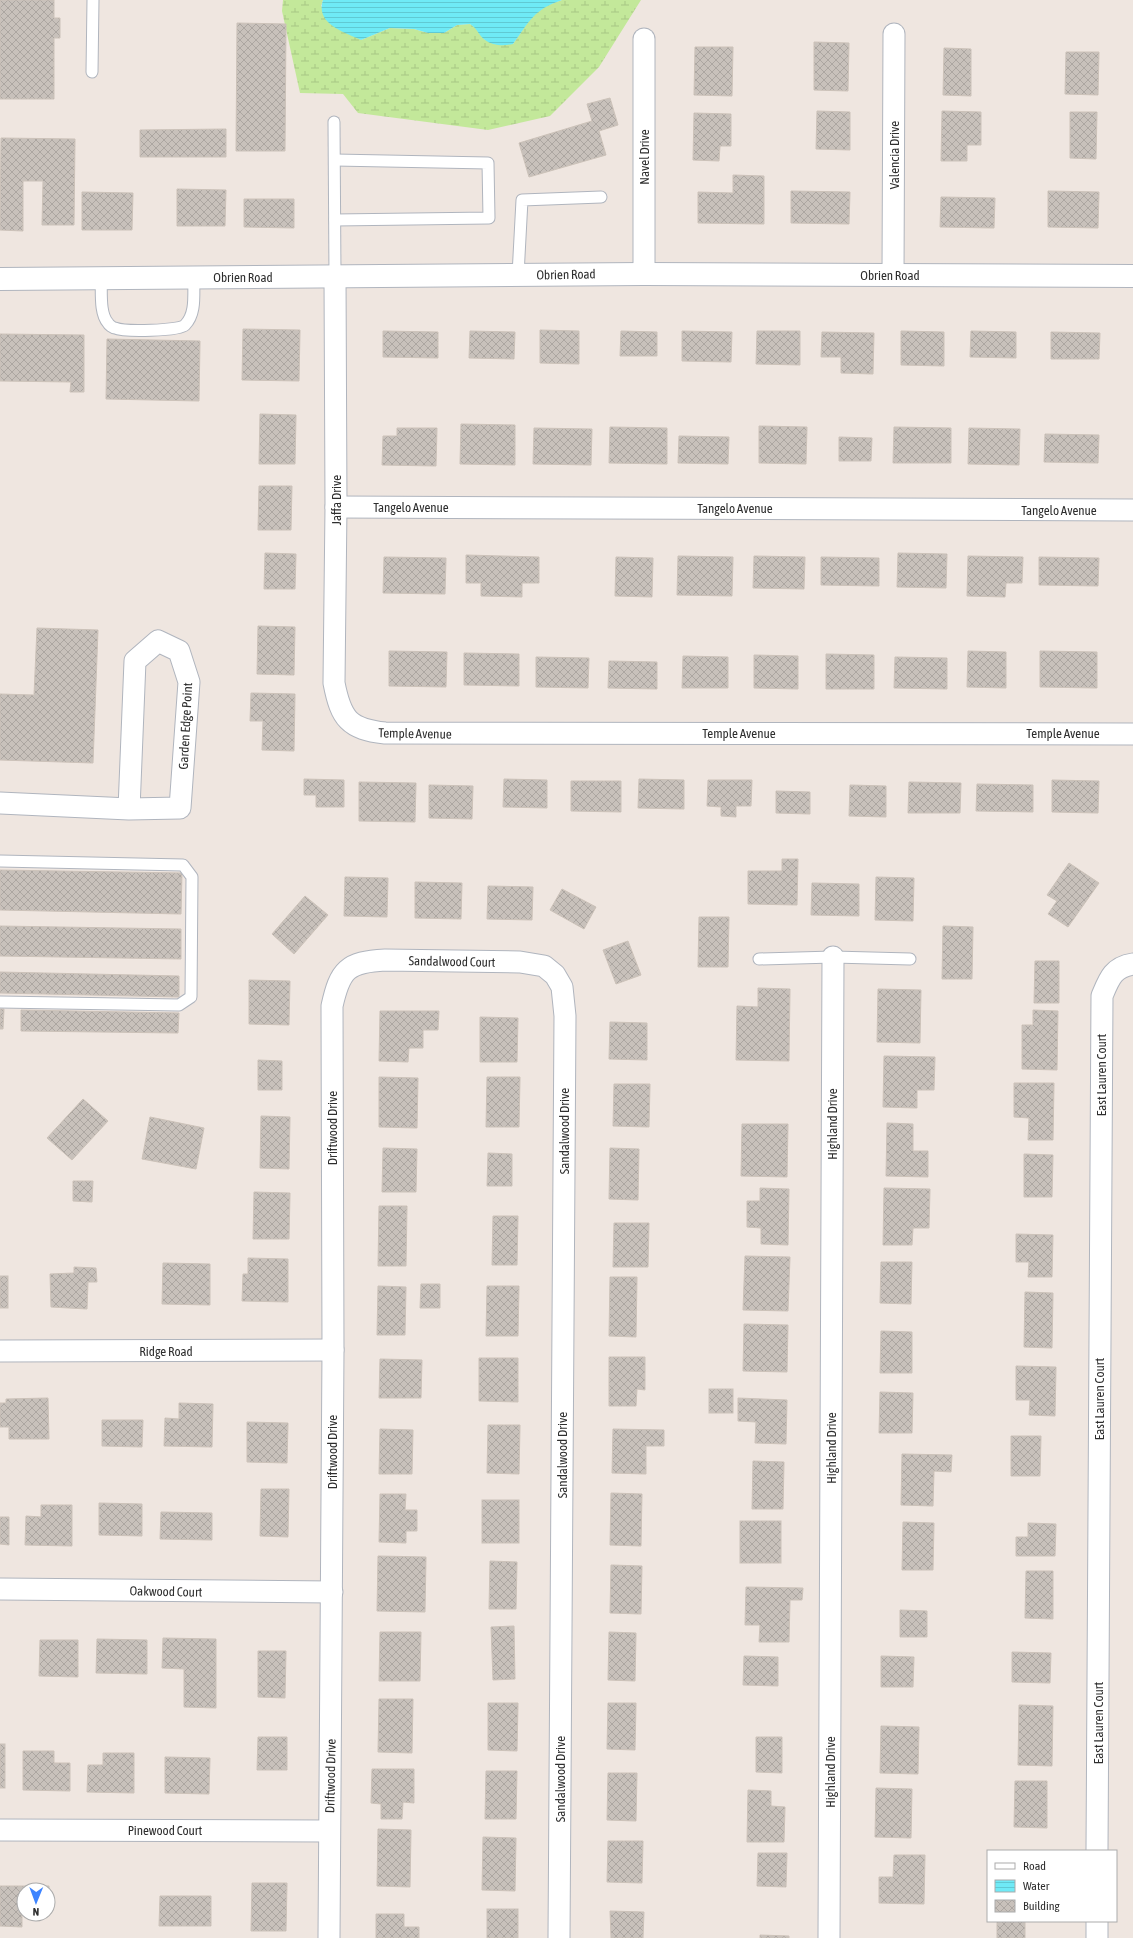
<svg xmlns="http://www.w3.org/2000/svg" width="1133" height="1938" font-family="'Asap Condensed',sans-serif">
	<defs>
		<pattern id="wetland-marsh" width="20" height="14" patternUnits="userSpaceOnUse"><rect width="20" height="14" fill="#c3e89a"/><path d="M1 5h8M5 5V1M11 12h8M15 12V8" fill="none" stroke="#a8c785"/></pattern>
		<pattern id="water-rules" width="6" height="5" patternUnits="userSpaceOnUse"><rect width="6" height="5" fill="#6feaf6"/><path d="M0 2.5h6" fill="none" stroke="#60c9d3"/></pattern>
		<pattern id="building-cross-hatch" width="8" height="8" patternUnits="userSpaceOnUse"><rect width="8" height="8" fill="#c8c1bb"/><path d="M0 0l8 8M0 8l8-8" fill="none" stroke="#aca6a1"/></pattern>
	</defs>
	<rect width="100%" height="100%" fill="#efe6e0"/>
	<path fill="url(#wetland-marsh)" d="M283 0H323L321 6 361 40 390 28 414 29 428 33H444L457 25 470 24 477 29 485 40 513 44 532 16 548 5 562 0H641L599 67 550 116 488 130 358 113 343 94 300 93 282 11Z"/>
	<path fill="url(#water-rules)" d="M323 0H562C533 10 530 21 513 44 504 46 493 46 485 40 479 36 478 29 470 24L457 25 444 33H428L414 29 390 28 361 40C344 32 315 24 323 0Z"/>
	<g fill="url(#building-cross-hatch)" stroke="#ccc2b9">
		<path d="M0 0H54V18H60V38H54V99H0Z"/>
		<path d="M237 23 286 24 285 151H236Z"/>
		<path d="M814 42 849 43 848 91 814 90Z"/>
		<path d="M695 47H733L732 96 694 95Z"/>
		<path d="M944 48 971 49V96L943 95Z"/>
		<path d="M1066 52H1099L1098 95 1065 94Z"/>
		<path d="M610 98 618 125 599 131 606 155 529 177 519 143 592 121 587 104Z"/>
		<path d="M817 111 850 112V150L816 149Z"/>
		<path d="M942 111 981 112V145H967V161H941Z"/>
		<path d="M1070 112H1097L1096 159 1070 158Z"/>
		<path d="M694 113 731 114V146H720L719 161 693 160Z"/>
		<path d="M226 129V157H140V130Z"/>
		<path d="M1 138 75 139 74 225H42L43 181H23V231L0 230Z"/>
		<path d="M733 175 764 176V224L698 223V192L733 193Z"/>
		<path d="M177 189 226 190 225 226H177Z"/>
		<path d="M791 191 850 192 849 224 791 223Z"/>
		<path d="M1048 191 1099 192 1098 228 1048 227Z"/>
		<path d="M82 192 133 193 132 230H82Z"/>
		<path d="M941 197 995 198 994 228 940 227Z"/>
		<path d="M244 199H294V228L244 227Z"/>
		<path d="M243 329 300 330 299 381 242 380Z"/>
		<path d="M540 330 579 331V364L540 363Z"/>
		<path d="M383 331 438 332V358L383 357Z"/>
		<path d="M470 331 515 332 514 359 469 358Z"/>
		<path d="M621 331 657 332V356H620Z"/>
		<path d="M682 331 732 332 731 362 682 361Z"/>
		<path d="M757 331H800V365L756 364Z"/>
		<path d="M901 331 944 332V366L901 365Z"/>
		<path d="M971 331 1016 332V358L970 357Z"/>
		<path d="M822 332 874 333 873 374 841 373V357H821Z"/>
		<path d="M1051 332 1100 333 1099 359H1051Z"/>
		<path d="M0 334 84 335V392H70L71 382 0 381Z"/>
		<path d="M107 339 200 341 199 401 106 399Z"/>
		<path d="M260 414 296 415 295 464H259Z"/>
		<path d="M461 424 515 425V465L460 464Z"/>
		<path d="M759 426 807 427 806 464 759 463Z"/>
		<path d="M610 427 667 428V464L609 463Z"/>
		<path d="M894 427 951 428V463H893Z"/>
		<path d="M397 428H437L436 466 382 465 383 436H397Z"/>
		<path d="M534 428 592 429 591 465 533 464Z"/>
		<path d="M969 428 1020 429 1019 465 968 464Z"/>
		<path d="M1045 434 1099 435 1098 463 1044 462Z"/>
		<path d="M679 436 729 437 728 464 678 463Z"/>
		<path d="M839 437 872 438 871 461H839Z"/>
		<path d="M259 486H292L291 530H258Z"/>
		<path d="M265 553 296 554 295 589H264Z"/>
		<path d="M898 553 947 554 946 588 897 587Z"/>
		<path d="M466 555 539 557V583H522V597L481 596V583H466Z"/>
		<path d="M678 556 733 557 732 596 677 595Z"/>
		<path d="M754 556 805 557 804 589 753 588Z"/>
		<path d="M968 556 1023 557 1022 583H1006L1005 597 967 596Z"/>
		<path d="M384 557 446 558 445 594 383 593Z"/>
		<path d="M616 557 653 558 652 597 615 596Z"/>
		<path d="M821 557 879 558V586L821 585Z"/>
		<path d="M1039 557 1099 558 1098 586 1039 585Z"/>
		<path d="M258 626 295 627 294 675 257 674Z"/>
		<path d="M37 628 98 630 93 763 0 760V694L34 695Z"/>
		<path d="M389 651 447 652 446 687 389 686Z"/>
		<path d="M968 651 1006 652V688L967 687Z"/>
		<path d="M1040 651 1097 652V688L1040 687Z"/>
		<path d="M464 653 519 654V686L464 685Z"/>
		<path d="M826 654 874 655V689H826Z"/>
		<path d="M754 655 798 656V689L754 688Z"/>
		<path d="M683 656 728 657V688H682Z"/>
		<path d="M536 657 589 658 588 688 536 687Z"/>
		<path d="M895 657 947 658V689L894 688Z"/>
		<path d="M609 661 657 662V689L608 688Z"/>
		<path d="M251 693 295 694 294 751 262 750 263 721H250Z"/>
		<path d="M304 779 344 780V807H316V795H304Z"/>
		<path d="M504 779 547 780V808L503 807Z"/>
		<path d="M639 779 684 780V809L638 808Z"/>
		<path d="M708 780H752L751 806H736V817L721 816V807L707 806Z"/>
		<path d="M1052 780 1099 781 1098 813 1052 812Z"/>
		<path d="M571 781H621V812L571 811Z"/>
		<path d="M359 782 416 783 415 822 359 821Z"/>
		<path d="M909 782 961 783 960 813H908Z"/>
		<path d="M977 784 1033 785V812L976 811Z"/>
		<path d="M429 785 473 786 472 819 429 818Z"/>
		<path d="M850 785 886 786V817L849 816Z"/>
		<path d="M776 791 810 792V814L776 813Z"/>
		<path d="M782 859H798L797 905 748 904V871H782Z"/>
		<path d="M1069 863 1099 883 1068 927 1048 914 1057 901 1047 895Z"/>
		<path d="M0 870 182 873 181 914 0 910Z"/>
		<path d="M345 877 388 878 387 917 344 916Z"/>
		<path d="M876 877 914 878 913 921 875 920Z"/>
		<path d="M415 882 462 883 461 919 415 918Z"/>
		<path d="M812 883 859 884V916L811 915Z"/>
		<path d="M488 886 533 887 532 920 487 919Z"/>
		<path d="M562 889 596 907 584 929 550 910Z"/>
		<path d="M305 896 328 915 294 954 272 934Z"/>
		<path d="M699 917H729L728 967H698Z"/>
		<path d="M0 926 181 929V959L0 956Z"/>
		<path d="M943 926 973 927 972 979H942Z"/>
		<path d="M628 941 641 975 616 984 603 950Z"/>
		<path d="M1035 961H1059V1003H1034Z"/>
		<path d="M0 972 179 976V997L0 993Z"/>
		<path d="M249 980 290 981 289 1025 249 1024Z"/>
		<path d="M758 988 790 989 789 1061 736 1060 737 1006 758 1007Z"/>
		<path d="M878 989 921 990 920 1043 877 1042Z"/>
		<path d="M0 1009H4L3 1029H0Z"/>
		<path d="M21 1010 179 1013 178 1033 21 1031Z"/>
		<path d="M1033 1010 1058 1011 1057 1070 1022 1069V1025H1033Z"/>
		<path d="M380 1011H439L438 1030H423V1048H409L408 1062 379 1061Z"/>
		<path d="M480 1017 518 1018 517 1062H480Z"/>
		<path d="M610 1022 647 1023V1060L609 1059Z"/>
		<path d="M884 1056 935 1057 934 1090H917V1108L883 1107Z"/>
		<path d="M258 1060 282 1061V1090H258Z"/>
		<path d="M379 1077 418 1078 417 1128 379 1127Z"/>
		<path d="M487 1077H520L519 1127H486Z"/>
		<path d="M1014 1083H1054L1053 1140H1028L1029 1118 1014 1117Z"/>
		<path d="M614 1084H650L649 1127 613 1126Z"/>
		<path d="M83 1099 108 1121 72 1160 47 1138Z"/>
		<path d="M261 1116 290 1117 289 1169 260 1168Z"/>
		<path d="M150 1117 204 1128 196 1169 142 1159Z"/>
		<path d="M887 1123 913 1124V1151H928V1177L886 1176Z"/>
		<path d="M742 1124H788L787 1177 741 1176Z"/>
		<path d="M383 1148 417 1149 416 1192H382Z"/>
		<path d="M610 1148 639 1149 638 1200 609 1199Z"/>
		<path d="M488 1153 512 1154V1186H487Z"/>
		<path d="M1024 1154 1053 1155 1052 1197H1024Z"/>
		<path d="M73 1181H93L92 1202 73 1201Z"/>
		<path d="M760 1188 789 1189 788 1245 761 1244V1228L747 1227V1201H760Z"/>
		<path d="M884 1188 930 1189 929 1228H913L912 1245H883Z"/>
		<path d="M254 1192 290 1193 289 1239H253Z"/>
		<path d="M379 1206H407L406 1266H378Z"/>
		<path d="M493 1216H518L517 1265H492Z"/>
		<path d="M614 1223H649L648 1267H613Z"/>
		<path d="M1016 1234 1053 1235 1052 1277H1028L1029 1262H1016Z"/>
		<path d="M745 1256 790 1257 788 1311 743 1310Z"/>
		<path d="M248 1258 288 1259V1302L242 1301 243 1274H248Z"/>
		<path d="M881 1262H912L911 1304 880 1303Z"/>
		<path d="M163 1263 210 1264V1305L162 1304Z"/>
		<path d="M74 1267 96 1268 97 1282H88L87 1309 51 1307 50 1274 74 1273Z"/>
		<rect x="0" y="1276" width="8" height="32"/>
		<path d="M610 1277H637L636 1337 609 1336Z"/>
		<path d="M421 1284H440V1308H420Z"/>
		<path d="M378 1286 406 1287 405 1335H377Z"/>
		<path d="M487 1286H519L518 1336H486Z"/>
		<path d="M1025 1292 1053 1293 1052 1348 1024 1347Z"/>
		<path d="M744 1324 788 1325 787 1372 743 1371Z"/>
		<path d="M881 1331 912 1332V1373H880Z"/>
		<path d="M609 1357H645V1390L637 1389 636 1406H609Z"/>
		<path d="M479 1358H518V1402L479 1401Z"/>
		<path d="M380 1359 422 1360 421 1398H379Z"/>
		<path d="M1016 1366 1056 1367 1055 1416 1029 1415 1030 1400H1016Z"/>
		<rect x="709" y="1389" width="24" height="24"/>
		<path d="M880 1392 913 1393 912 1433H879Z"/>
		<path d="M48 1398 49 1439H9V1427H0V1403H6V1399Z"/>
		<path d="M738 1398 787 1400 786 1444 755 1443 756 1422 738 1421Z"/>
		<path d="M179 1403 213 1404 212 1447 164 1446 165 1418 179 1419Z"/>
		<path d="M102 1420H143L142 1447 102 1446Z"/>
		<path d="M247 1422 288 1423 287 1463 247 1462Z"/>
		<path d="M488 1425H520L519 1474 487 1473Z"/>
		<path d="M380 1429 413 1430 412 1474H379Z"/>
		<path d="M613 1429 664 1430V1446H646V1474L612 1473Z"/>
		<path d="M1011 1436H1041L1040 1476H1011Z"/>
		<path d="M902 1454 952 1455 951 1472 934 1471 933 1506 901 1505Z"/>
		<path d="M753 1461 784 1462 783 1509H752Z"/>
		<path d="M261 1489H289L288 1537 260 1536Z"/>
		<path d="M611 1493 642 1494 641 1546 610 1545Z"/>
		<path d="M380 1494H406L405 1510H417V1531H406V1543L379 1542Z"/>
		<rect x="482" y="1500" width="37" height="43"/>
		<path d="M99 1503 142 1504V1536L99 1535Z"/>
		<path d="M41 1505H72V1546L25 1545 26 1516 41 1517Z"/>
		<path d="M161 1512 212 1513V1540L160 1539Z"/>
		<path d="M0 1517H9V1545L0 1544Z"/>
		<rect x="740" y="1521" width="41" height="42"/>
		<path d="M903 1522 934 1523 933 1570H902Z"/>
		<path d="M1028 1523 1056 1524 1055 1556H1016V1537H1028Z"/>
		<path d="M378 1556 426 1557 425 1612 377 1611Z"/>
		<path d="M490 1561 517 1562 516 1609H489Z"/>
		<path d="M611 1565 642 1566 641 1614 610 1613Z"/>
		<path d="M1026 1571H1053V1619L1025 1618Z"/>
		<path d="M746 1587 803 1588 802 1600H790L789 1642H759L760 1625H745Z"/>
		<path d="M900 1610 927 1611V1637H900Z"/>
		<path d="M514 1626 515 1679 493 1680 491 1627Z"/>
		<path d="M380 1632H421L420 1681H379Z"/>
		<path d="M609 1632 636 1633 635 1681 608 1680Z"/>
		<path d="M163 1638 216 1639V1708L184 1707V1669L162 1668Z"/>
		<path d="M97 1639 147 1640V1674L96 1673Z"/>
		<path d="M40 1640H78V1677L39 1676Z"/>
		<path d="M258 1651H286L285 1698 258 1697Z"/>
		<path d="M1012 1652 1051 1653 1050 1683 1012 1682Z"/>
		<path d="M744 1656 778 1657V1686L743 1685Z"/>
		<path d="M881 1656 914 1657 913 1687H881Z"/>
		<path d="M379 1699H413L412 1753 378 1752Z"/>
		<path d="M488 1703H518L517 1751 488 1750Z"/>
		<path d="M608 1703H636L635 1750 607 1749Z"/>
		<path d="M1019 1705 1053 1706 1052 1766 1018 1765Z"/>
		<path d="M881 1726 919 1727 918 1774 880 1773Z"/>
		<path d="M258 1737H287V1770H257Z"/>
		<path d="M756 1737H782V1773L756 1772Z"/>
		<rect x="0" y="1744" width="5" height="44"/>
		<path d="M23 1751H54V1763H70V1791L23 1790Z"/>
		<path d="M103 1753H134V1793L87 1792 88 1765H103Z"/>
		<path d="M165 1757 210 1758 209 1794 165 1793Z"/>
		<path d="M372 1769H414V1803L403 1802 402 1819H381V1804L371 1803Z"/>
		<path d="M486 1771H517L516 1819H485Z"/>
		<path d="M608 1773H637L636 1821 607 1820Z"/>
		<path d="M1015 1781H1047V1828L1014 1827Z"/>
		<path d="M876 1788 912 1789 911 1838 875 1837Z"/>
		<path d="M748 1790 771 1791V1806L785 1807 784 1842H747Z"/>
		<path d="M378 1829 411 1830 410 1887 377 1886Z"/>
		<path d="M483 1837 516 1838 515 1891 482 1890Z"/>
		<path d="M608 1841H643L642 1883 607 1882Z"/>
		<path d="M758 1853H787L786 1887 757 1886Z"/>
		<path d="M894 1855H925L924 1904 879 1903V1877H893Z"/>
		<path d="M252 1883H287L286 1931H251Z"/>
		<path d="M0 1886H49V1913L48 1890H24V1912H22V1927L0 1926Z"/>
		<path d="M160 1896H211V1926H159Z"/>
		<rect x="487" y="1909" width="31" height="29"/>
		<path d="M610 1911 644 1912 643 1938H611Z"/>
		<path d="M376 1914H404V1927H419V1938H376Z"/>
		<rect x="997" y="1921" width="28" height="17"/>
		<path d="M760 1935 789 1936V1938H760Z"/>
	</g>
	<g fill="none" stroke-linecap="round" stroke-linejoin="round">
		<defs>
			<g id="service">
				<path d="M92 72 93 0"/>
				<path d="M334 122 335 276"/>
				<path d="M335 160 488 163 489 218 335 220"/>
				<path d="M518 275 522 200 601 197"/>
				<path d="M101 278C102 290 99 313 108 323 109 325 113 328 115 328 124 332 179 331 185 325 197 313 193 292 194 277"/>
				<path d="M0 861 183 865 192 877 191 997 179 1005 0 1002"/>
				<path d="M759 959 833 957 910 959"/>
			</g>
			<g id="minor">
				<path d="M644 39V274"/>
				<path d="M893 275 894 34"/>
				<path d="M335 276 336 507 334 683C341 719 349 729 385 733L1133 734"/>
				<path d="M336 507 1133 510"/>
				<path d="M0 803 129 809 180 808 189 682 179 651 158 641 135 661 129 809"/>
				<path d="M0 1351 333 1350"/>
				<path d="M0 1589 332 1592"/>
				<path d="M0 1830 329 1831"/>
				<path d="M1097 1851 1102 996C1109 979 1113 967 1133 964"/>
				<path d="M329 1938 333 1350 332 1006C340 970 347 962 385 960L520 962 544 966 555 975 562 987 565 1016 559 1938"/>
				<path d="M829 1938 833 957"/>
				<path d="M1097 1938V1921"/>
			</g>
			<path id="tertiary" d="M0 279 644 274 1133 276"/>
		</defs>
		<use href="#service" stroke="#b0b5be" stroke-width="13"/>
		<use href="#minor" stroke="#b0b5be" stroke-width="23"/>
		<use href="#tertiary" stroke="#b0b5be" stroke-width="24"/>
		<use href="#service" stroke="#fff" stroke-width="11"/>
		<use href="#minor" stroke="#fff" stroke-width="21"/>
		<use href="#tertiary" stroke="#fff" stroke-width="22"/>
	</g>
	<g text-anchor="middle" stroke-width="3.5" stroke-linejoin="round" paint-order="stroke">
		<g font-size="13" fill="#2e2e2e" stroke="#fff">
			<text transform="translate(894 155) rotate(-90)" y="5">Valencia Drive</text>
			<text transform="translate(644 157) rotate(-90)" y="5">Navel Drive</text>
			<text transform="translate(566 274) rotate(-1)" y="5">Obrien Road</text>
			<text x="890" y="280">Obrien Road</text>
			<text x="243" y="282">Obrien Road</text>
			<text transform="translate(336 500) rotate(-90)" y="5">Jaffa Drive</text>
			<text x="411" y="512">Tangelo Avenue</text>
			<text x="735" y="513">Tangelo Avenue</text>
			<text x="1059" y="515">Tangelo Avenue</text>
			<text transform="translate(185 726) rotate(-87)" y="5">Garden Edge Point</text>
			<text transform="translate(415 733) rotate(1)" y="5">Temple Avenue</text>
			<text x="739" y="738">Temple Avenue</text>
			<text x="1063" y="738">Temple Avenue</text>
			<text transform="translate(452 961) rotate(1)" y="5">Sandalwood Court</text>
			<text transform="translate(1101 1075) rotate(-90)" y="5">East Lauren Court</text>
			<text transform="translate(832 1124) rotate(-90)" y="5">Highland Drive</text>
			<text transform="translate(332 1128) rotate(-90)" y="5">Driftwood Drive</text>
			<text transform="translate(564 1131) rotate(-90)" y="5">Sandalwood Drive</text>
			<text x="166" y="1356">Ridge Road</text>
			<text transform="translate(1099 1399) rotate(-90)" y="5">East Lauren Court</text>
			<text transform="translate(831 1448) rotate(-90)" y="5">Highland Drive</text>
			<text transform="translate(332 1452) rotate(-90)" y="5">Driftwood Drive</text>
			<text transform="translate(562 1455) rotate(-90)" y="5">Sandalwood Drive</text>
			<text transform="translate(166 1591) rotate(1)" y="5">Oakwood Court</text>
			<text transform="translate(1098 1723) rotate(-90)" y="5">East Lauren Court</text>
			<text transform="translate(830 1772) rotate(-90)" y="5">Highland Drive</text>
			<text transform="translate(330 1776) rotate(-89)" y="5">Driftwood Drive</text>
			<text transform="translate(560 1779) rotate(-90)" y="5">Sandalwood Drive</text>
			<text x="165" y="1835">Pinewood Court</text>
		</g>
	</g>
	<rect x="987" y="1850" width="130" height="72" fill="#ffffff" stroke="#ababab"/>
	<rect x="995" y="1863" width="20" height="6" fill="#ffffff" stroke="#ababab"/>
	<text x="1023" y="1870" font-size="12" fill="#2e2e2e">Road</text>
	<rect x="995" y="1880" width="20" height="12" fill="url(#water-rules)" stroke="#ababab"/>
	<text x="1023" y="1890" font-size="12" fill="#2e2e2e">Water</text>
	<rect x="995" y="1900" width="20" height="12" fill="url(#building-cross-hatch)" stroke="#ababab"/>
	<text x="1023" y="1910" font-size="12" fill="#2e2e2e">Building</text>
	<g transform="translate(36 1902) rotate(181)"><circle r="19" fill="#ffffff" stroke="#ababab"/>
	<path d="M0-3L7 15L0 10L-7 15Z" fill="#3d84ff"/>
	<text y="-6" font-size="11" font-weight="bold" text-anchor="middle" fill="#2e2e2e">N</text>
	</g>
</svg>
